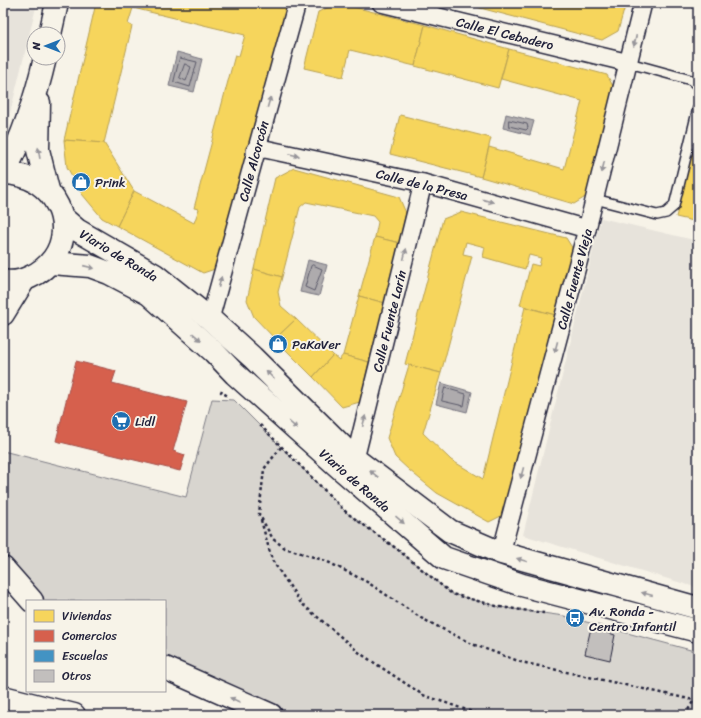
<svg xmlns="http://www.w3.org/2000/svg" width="701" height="718" font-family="Sriracha,sans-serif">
	<rect width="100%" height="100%" fill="#f7f3e8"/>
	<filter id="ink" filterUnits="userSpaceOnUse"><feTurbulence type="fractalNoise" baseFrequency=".025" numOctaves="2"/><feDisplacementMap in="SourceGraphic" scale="8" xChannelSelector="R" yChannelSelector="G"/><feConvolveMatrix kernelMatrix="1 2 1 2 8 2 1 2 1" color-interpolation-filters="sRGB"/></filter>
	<g filter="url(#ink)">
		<g fill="#e7e3db">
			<path d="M3 3H37L3 142Z"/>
			<path d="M601 218 698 241V588L523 535Z"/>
		</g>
		<path fill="#d8d5cf" stroke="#7d7c85" d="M212 399 234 400 347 513 397 549 452 594 500 607 564 616 698 652V715H271L165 668V601H32L3 568V451L186 497Z"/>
		<g fill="#aeabad" stroke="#76747f">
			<path d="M177 52 202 59 194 92 169 86Z"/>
			<path d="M506 114 534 121 530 135 503 128Z"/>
			<path d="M308 260 327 265 319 296 300 292Z"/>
			<path d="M441 383 472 392 467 412 436 404Z"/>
		</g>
		<g fill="#f6d55c" stroke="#b69f52">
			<path d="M96 3H275L287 6 215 269 203 273 117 226 134 191 194 223 199 209 194 208 235 55 239 56 245 35 133 8 128 24 132 26 104 143 64 140Z"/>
			<path d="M338 3 425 25 415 66 350 50 343 77 304 68 318 12Z"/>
			<path d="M461 3H626L618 31 602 40Z"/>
			<path d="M425 25 509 49 498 88 415 66Z"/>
			<path d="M509 49 607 75 614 88 587 196 574 204 481 177 489 147 564 169 582 101 501 79Z"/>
			<path d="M400 115 491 138 481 177 390 154Z"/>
			<path d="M698 129V222L676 217Z"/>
			<path d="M64 140 104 143 134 191 117 226 102 218 82 194 67 167Z"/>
			<path d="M294 168 399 197 406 213 400 243 375 237 378 222 373 216 306 202 300 207 282 277 254 269 275 178Z"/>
			<path d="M461 212 566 238 576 254 559 316 520 305 531 264 539 266 541 258 529 255 525 269 483 257 485 247 466 242 463 254 472 256 441 373 405 364 443 219Z"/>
			<path d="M375 237 400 243 385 303 359 296Z"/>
			<path d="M254 269 282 277 278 292 281 306 296 319 275 339 254 317 247 300Z"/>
			<path d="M359 296 385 303 369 362 343 355Z"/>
			<path d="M525 307 559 316 507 513 489 522 437 493 409 470 395 457 387 438 409 365 441 373 423 433 451 460 483 479Z"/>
			<path d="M296 319 333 355 313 377 275 339Z"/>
			<path d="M333 355 339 360 343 355 369 362 360 402 342 407 313 377Z"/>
		</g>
		<path fill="#d6604d" stroke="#a04d48" d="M76 361 116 371 112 383 187 402 173 451 185 455 180 471 56 441Z"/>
		<path fill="#4393c3" stroke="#39719a" d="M3 3 11 5 3 13Z"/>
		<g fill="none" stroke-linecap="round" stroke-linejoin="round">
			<g stroke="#5a5969" stroke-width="1">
				<path d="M180 58 197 62 190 87 174 82Z"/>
				<path d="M185 64 191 67 186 81 180 78Z"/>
				<path d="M509 120 527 124 528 128 526 130 509 126Z"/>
				<path d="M313 265 322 269 314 291 305 287 311 266Z"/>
				<path d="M445 388 466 394 464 406 442 401Z"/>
			</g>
		</g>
		<path fill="#c2bfbd" stroke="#22223b" d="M595 629 615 635 610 660 585 654 590 632 592 630Z"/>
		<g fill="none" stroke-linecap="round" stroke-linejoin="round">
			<defs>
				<g id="service">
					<path d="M629 63 691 80 698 86"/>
					<path d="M595 199 657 215 666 213 674 206 698 108"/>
				</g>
				<g id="minor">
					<path d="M381 3 629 63"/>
					<path d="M255 151 265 149 423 183 587 229"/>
					<path d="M210 319 297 3"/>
					<path d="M355 459 423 183"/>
					<path d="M501 553 587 229 643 3"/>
				</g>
				<g id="tertiary">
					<path d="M50 34 57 3"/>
					<path d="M39 103 38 150 48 190"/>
					<path d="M4 173C23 137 36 97 45 58"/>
					<path d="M3 314 24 280"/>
				</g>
				<g id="secondary">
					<path d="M3 173C14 173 29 177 38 183 74 208 71 259 30 277 22 281 12 283 3 281"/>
					<path d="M63 218 77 230 155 275 210 319 252 357 355 459 450 531 501 553 698 608"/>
					<path d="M51 263 90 266 109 273 149 294 214 352 235 374 341 469 444 558 522 585 698 631"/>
				</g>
				<g id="motorway">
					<path d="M3 568 32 601"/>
					<path d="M165 668 271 715"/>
					<path d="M3 697 74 715"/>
				</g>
			</defs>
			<use href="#service" stroke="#22223b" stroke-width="12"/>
			<use href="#minor" stroke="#22223b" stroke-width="20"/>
			<use href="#tertiary" stroke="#22223b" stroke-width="25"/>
			<use href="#secondary" stroke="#22223b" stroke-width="25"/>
			<use href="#motorway" stroke="#22223b" stroke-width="25"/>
			<g stroke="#22223b" stroke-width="2.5" stroke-dasharray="3 3" stroke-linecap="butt">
				<path d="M222 390 221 392 228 396"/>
				<path d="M260 425 347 513 397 549 452 594 500 607 544 613"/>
				<path d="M281 447 264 469 259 514 273 539 285 548 326 561 367 582 421 618 472 644 521 662 698 701"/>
				<path d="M261 520 272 560 301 603 361 654 423 695 481 715"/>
				<path d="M685 715 694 700"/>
			</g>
			<use href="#service" stroke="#f7f3e8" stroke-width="9"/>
			<use href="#minor" stroke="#f7f3e8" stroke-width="17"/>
			<use href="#tertiary" stroke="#f7f3e8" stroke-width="22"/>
			<use href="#secondary" stroke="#f7f3e8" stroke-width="22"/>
			<use href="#motorway" stroke="#f7f3e8" stroke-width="22"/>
		</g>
		<defs><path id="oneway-solid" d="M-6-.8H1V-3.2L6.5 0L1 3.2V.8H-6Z"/></defs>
		<g fill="#97959a">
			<use href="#oneway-solid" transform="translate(635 41) rotate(103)"/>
			<use href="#oneway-solid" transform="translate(269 102) rotate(-74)"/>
			<use href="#oneway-solid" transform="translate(39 153) rotate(-99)"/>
			<use href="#oneway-solid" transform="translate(294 155) rotate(12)"/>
			<use href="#oneway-solid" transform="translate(603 167) rotate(104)"/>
			<use href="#oneway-solid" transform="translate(488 201) rotate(16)"/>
			<use href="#oneway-solid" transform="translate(405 254) rotate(-76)"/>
			<use href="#oneway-solid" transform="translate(89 267) rotate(13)"/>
			<use href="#oneway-solid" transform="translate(220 282) rotate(-75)"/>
			<use href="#oneway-solid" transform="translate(197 337) rotate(41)"/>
			<use href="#oneway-solid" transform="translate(556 347) rotate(105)"/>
			<use href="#oneway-solid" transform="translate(270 375) rotate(-135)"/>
			<use href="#oneway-solid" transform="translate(364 421) rotate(-76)"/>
			<use href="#oneway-solid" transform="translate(293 425) rotate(42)"/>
			<use href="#oneway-solid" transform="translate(522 473) rotate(105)"/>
			<use href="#oneway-solid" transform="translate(374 474) rotate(-143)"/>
			<use href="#oneway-solid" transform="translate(400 520) rotate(41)"/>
			<use href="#oneway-solid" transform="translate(522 560) rotate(-163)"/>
			<use href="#oneway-solid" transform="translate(647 594) rotate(-165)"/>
			<use href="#oneway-solid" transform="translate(235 700) rotate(-156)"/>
		</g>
	</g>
	<defs>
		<symbol id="shop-disc" viewBox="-11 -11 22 22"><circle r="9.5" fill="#1f6fb2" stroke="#f7f3e8"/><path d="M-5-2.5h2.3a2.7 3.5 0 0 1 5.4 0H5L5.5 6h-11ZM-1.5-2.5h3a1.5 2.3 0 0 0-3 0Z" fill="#fff"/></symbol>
		<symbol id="supermarket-disc" viewBox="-11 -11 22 22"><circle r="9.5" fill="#1f6fb2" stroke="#f7f3e8"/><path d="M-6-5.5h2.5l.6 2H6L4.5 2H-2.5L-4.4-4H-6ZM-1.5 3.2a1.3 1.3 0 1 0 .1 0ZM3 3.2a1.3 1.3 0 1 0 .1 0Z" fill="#fff"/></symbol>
		<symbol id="bus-disc" viewBox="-11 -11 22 22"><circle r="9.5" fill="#1f6fb2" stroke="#f7f3e8"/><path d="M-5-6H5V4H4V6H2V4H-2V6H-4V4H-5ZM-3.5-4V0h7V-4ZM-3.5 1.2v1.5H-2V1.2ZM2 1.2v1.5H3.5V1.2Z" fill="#fff"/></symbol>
	</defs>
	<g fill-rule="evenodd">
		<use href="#shop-disc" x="70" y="171" width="22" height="22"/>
		<use href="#shop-disc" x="267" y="333" width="22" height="22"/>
		<use href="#supermarket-disc" x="110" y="410" width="22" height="22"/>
		<use href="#bus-disc" x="564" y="607" width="22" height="22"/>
	</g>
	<g text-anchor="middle" stroke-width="4" stroke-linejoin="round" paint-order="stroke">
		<g font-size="13" fill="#22223b" stroke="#f7f3e8">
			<text transform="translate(505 33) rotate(14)" y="5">Calle El Cebadero</text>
			<text transform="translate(253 161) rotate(-75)" y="5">Calle Alcorcón</text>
			<text transform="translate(422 184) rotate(14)" y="5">Calle de la Presa</text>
			<text transform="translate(119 255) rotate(31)" y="5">Viario de Ronda</text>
			<text transform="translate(574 279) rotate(-75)" y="5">Calle Fuente Vieja</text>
			<text transform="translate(389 321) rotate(-76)" y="5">Calle Fuente Larín</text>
			<text transform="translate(355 480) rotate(41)" y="5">Viario de Ronda</text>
		</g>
		<g font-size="13" fill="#22223b" stroke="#f7f3e8" text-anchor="start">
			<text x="95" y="187">Prink</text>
			<text x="292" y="349">PaKaVer</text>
			<text x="135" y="426">Lidl</text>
			<text x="589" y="616">Av. Ronda -<tspan x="589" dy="15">Centro Infantil</tspan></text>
		</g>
	</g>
	<rect width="701" height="718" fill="none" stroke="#f7f3e8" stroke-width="16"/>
	<rect x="8" y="8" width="685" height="702" fill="none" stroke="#22223b" stroke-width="1.5" filter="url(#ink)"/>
	<rect x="26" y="600" width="140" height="92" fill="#f7f3e8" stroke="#a29fa3"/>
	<rect x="34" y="610" width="20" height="12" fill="#f6d55c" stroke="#a29fa3"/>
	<text x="62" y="620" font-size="12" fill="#22223b">Viviendas</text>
	<rect x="34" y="630" width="20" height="12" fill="#d6604d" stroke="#a29fa3"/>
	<text x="62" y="640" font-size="12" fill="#22223b">Comercios</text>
	<rect x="34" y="650" width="20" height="12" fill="#4393c3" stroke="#a29fa3"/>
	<text x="62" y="660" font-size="12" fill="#22223b">Escuelas</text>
	<rect x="34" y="670" width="20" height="12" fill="#c2bfbd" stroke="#a29fa3"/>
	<text x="62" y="680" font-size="12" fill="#22223b">Otros</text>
	<g transform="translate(46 46) rotate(270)"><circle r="19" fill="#f7f3e8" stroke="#a29fa3"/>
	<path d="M0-3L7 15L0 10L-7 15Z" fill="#1f6fb2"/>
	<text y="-6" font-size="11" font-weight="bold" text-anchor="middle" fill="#22223b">N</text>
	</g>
</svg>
